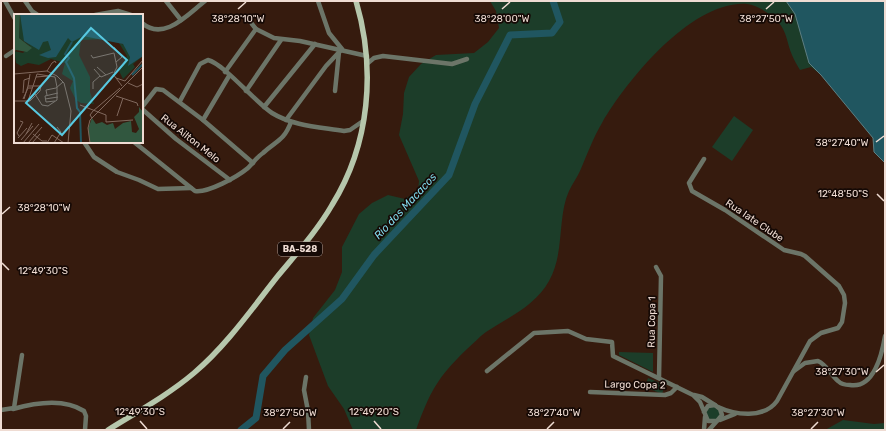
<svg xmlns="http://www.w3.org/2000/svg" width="886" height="431" font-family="Rubik,sans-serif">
	<rect width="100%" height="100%" fill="#361b0e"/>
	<g fill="#1c3d29">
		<path d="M490 1H795L852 93 885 163 874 152 873 138 821 75 811 67 800 70C797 65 794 60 792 55 787 44 787 31 778 22 770 14 758 5 747 4 692 0 627 80 602 123 593 138 587 155 580 171 577 178 572 184 569 191 557 217 565 253 549 281 535 306 509 317 486 332 479 337 473 344 466 350 437 378 430 392 416 430H353L344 409 328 386 309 335 313 318 335 290 342 272V247L359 214 372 203 388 195 405 199 418 190 419 181 399 135 403 114 404 93 409 77 421 64 436 55 474 53 488 42 499 28 496 11Z"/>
		<path d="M734 116 753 130 732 161 712 147Z"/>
		<path d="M619 352 653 353V372L619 355Z"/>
		<path d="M648 378 665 385 662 394 645 387Z"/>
		<path d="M714 406 720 412 718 419 709 420 706 412 709 408Z"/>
		<path d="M843 420 874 424 885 423V430H825Z"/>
	</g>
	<path fill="#205660" stroke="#5e7e82" d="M786 1H885V163L874 152 873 138 821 75 809 63 795 14Z"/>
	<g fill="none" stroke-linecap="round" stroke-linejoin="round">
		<path stroke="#205660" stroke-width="7" d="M241 430 256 418 263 376 285 350 342 299 374 255 449 175 475 104 510 35 552 33 560 22 553 1"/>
		<g stroke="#6c7568" stroke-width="4.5">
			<path d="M5 1 15 19"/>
			<path d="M25 1 32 11 38 15"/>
			<path d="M166 1 181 20"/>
			<path d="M95 15 118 11 131 15"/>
			<path d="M142 23C164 42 188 14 205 1"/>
			<path d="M252 24 256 29 274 38 300 41 367 56"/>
			<path d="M6 56 15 50"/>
			<path d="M368 63 374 58 383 56 452 64 467 59"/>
			<path d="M225 72 256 29"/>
			<path d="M246 91 281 40"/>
			<path d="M335 91 339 52"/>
			<path d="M180 101 200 64 208 60C224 64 255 102 272 113 293 126 320 127 344 131L350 130 363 121"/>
			<path d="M142 107 156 89 163 90 203 120 253 163"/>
			<path d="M264 107 315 44"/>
			<path d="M142 109 176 139 230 180"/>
			<path d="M203 120 229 76"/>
			<path d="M286 120 326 66 342 49 329 33 318 1"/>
			<path d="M84 142 94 157 117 172 139 180 158 189 191 188"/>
			<path d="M134 142 195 191C208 193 237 177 248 168 253 163 257 157 263 153 276 141 284 141 291 122"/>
			<path d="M704 159 689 183 692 191 725 210 784 250 801 254 805 256 839 286 844 295 845 303 842 322 838 328 821 333 810 341 777 401C764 419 735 415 718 407"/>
			<path d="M656 267 661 276 659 378"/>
			<path d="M487 371 534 333 568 331 586 339 612 342 613 356 693 395 700 402 708 421H717L722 415 720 409 715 405 708 406 704 412"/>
			<path d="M794 371 805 363 818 361C827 365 831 375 838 381 841 384 846 385 850 385 874 389 882 354 885 336"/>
			<path d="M306 377 304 390 308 411 309 430"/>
			<path d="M590 392 665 395 671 393 677 387"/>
			<path d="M694 395 702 397 715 405"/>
			<path d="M13 409C34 403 64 398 84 411L86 416 85 430"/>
			<path d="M1 410 14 408 22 355"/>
			<path d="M720 420 735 414"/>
			<path d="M704 430 705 417"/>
			<path d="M709 430 716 422"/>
		</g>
		<path stroke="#b6c7ac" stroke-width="5.5" d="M108 430C137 412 168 395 194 373 226 346 251 310 277 277 296 254 317 231 332 205 370 144 376 69 356 1"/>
	</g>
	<path fill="none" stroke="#efdcd3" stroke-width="1.5" d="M238 9 246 2M502 9 510 2M766 9 774 2M876 142 884 136M877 194 884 201M2 214 10 207M2 263 9 270M876 372 884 365M140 421 147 429M374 421 381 429M283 429 290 422M547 429 554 422M811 429 818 422"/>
	<g text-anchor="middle" stroke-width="3.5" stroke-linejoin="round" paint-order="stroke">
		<rect fill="#150905" stroke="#ae9d95" stroke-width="1" x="278" y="242" width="44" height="14" rx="3"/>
		<g font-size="9" font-weight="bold" fill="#efdcd3">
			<text x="300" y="252">BA-528</text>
		</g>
		<g font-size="10" fill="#efdcd3" stroke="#150905">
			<text transform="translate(191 138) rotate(38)" y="4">Rua Ailton Melo</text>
			<text transform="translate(755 220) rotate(34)" y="4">Rua Iate Clube</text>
			<text transform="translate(651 322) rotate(-89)" y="4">Rua Copa 1</text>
			<text transform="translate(635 384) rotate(1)" y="4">Largo Copa 2</text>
		</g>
		<g font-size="11" font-style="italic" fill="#81d9eb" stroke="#150905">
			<text transform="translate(405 206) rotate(-47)" y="4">Rio dos Macacos</text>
		</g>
	</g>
	<g transform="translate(14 14)">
		<rect width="129" height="129" fill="#361b0e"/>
		<path d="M6 0 31 26 69 21 99 26 129 39V42L119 50 121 53 109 65 105 57 113 42 105 29 88 25 67 26 65 41 76 63V78L80 90 67 89 62 86 56 74 59 67 48 60 51 49 37 45 25 51 14 49 7 52 2 49 0 37 9 39 16 32 5 24Z" fill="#1c3d29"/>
		<path d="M0 0H6L5 24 18 34 13 38 2 36 0 38ZM125 93 129 98V129H76L74 115 78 104 82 110 88 108 93 111 99 109 101 115 109 109 117 107 118 118 122 119 125 115 120 103 125 98Z" fill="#31573f"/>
		<path d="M6 0H129V42L114 52 116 43 109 30 69 22 58 28 54 24 42 43 34 44 25 41 37 36 34 27 29 28 25 36 10 27Z" fill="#205660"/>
		<path fill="none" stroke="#205660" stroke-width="2" d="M58 28 51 40 55 44 52 48 60 64 63 94 66 98 67 129M118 61 129 50"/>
		<path fill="none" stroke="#80685d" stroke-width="1" d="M100 33 108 43 102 48M77 41 79 44 100 39 103 53 100 59M83 53 92 61M80 55 87 63 99 58M33 57 38 49 41 47 42 49M0 60 33 57 43 62 50 69 57 97 54 129M99 60 108 72M22 63 34 62M102 64 111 67 129 46M114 69 123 73 129 70M14 72 16 60M79 75V68L86 62M9 79 10 66 16 64M21 80 28 91 34 92 43 86V73M33 81 32 76 42 74 49 68M102 82 123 89 124 92M9 85 14 74H18M10 85 14 72H27M31 85 44 83M0 87H16L26 77 27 72M14 87 23 60 41 63 43 73M41 87 32 88 31 82 44 79M66 91 92 101V108L119 106M103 102 109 84M78 104 76 101 79 97 106 74M12 120 18 109M19 120 28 127H33M5 122 3 119 9 108 6 107M4 124 13 114M7 126 19 112M9 129 25 110M14 129 28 113M18 129 26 120M33 129 38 121 50 129M40 129 47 118 43 113M76 129 74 114 76 106 129 53"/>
		<path fill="#57c9e1" fill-opacity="0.15" stroke="#57c9e1" stroke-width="2" d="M77 14 113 46 48 121 12 89Z"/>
		<rect width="129" height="129" fill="none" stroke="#efdcd3" stroke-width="2"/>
	</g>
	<g font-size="10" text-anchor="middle" fill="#efdcd3" stroke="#150905" stroke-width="3.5" stroke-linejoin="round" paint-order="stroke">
		<text x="238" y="22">38°28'10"W</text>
		<text x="502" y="22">38°28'00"W</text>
		<text x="766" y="22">38°27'50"W</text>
		<text x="842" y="146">38°27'40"W</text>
		<text x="843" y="197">12°48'50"S</text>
		<text x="44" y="211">38°28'10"W</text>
		<text x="43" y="274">12°49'30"S</text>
		<text x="842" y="375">38°27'30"W</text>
		<text x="140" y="415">12°49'30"S</text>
		<text x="374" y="415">12°49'20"S</text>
		<text x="290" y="416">38°27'50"W</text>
		<text x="554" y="416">38°27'40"W</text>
		<text x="818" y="416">38°27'30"W</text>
	</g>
	<rect width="886" height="431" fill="none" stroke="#efdcd3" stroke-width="4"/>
</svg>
